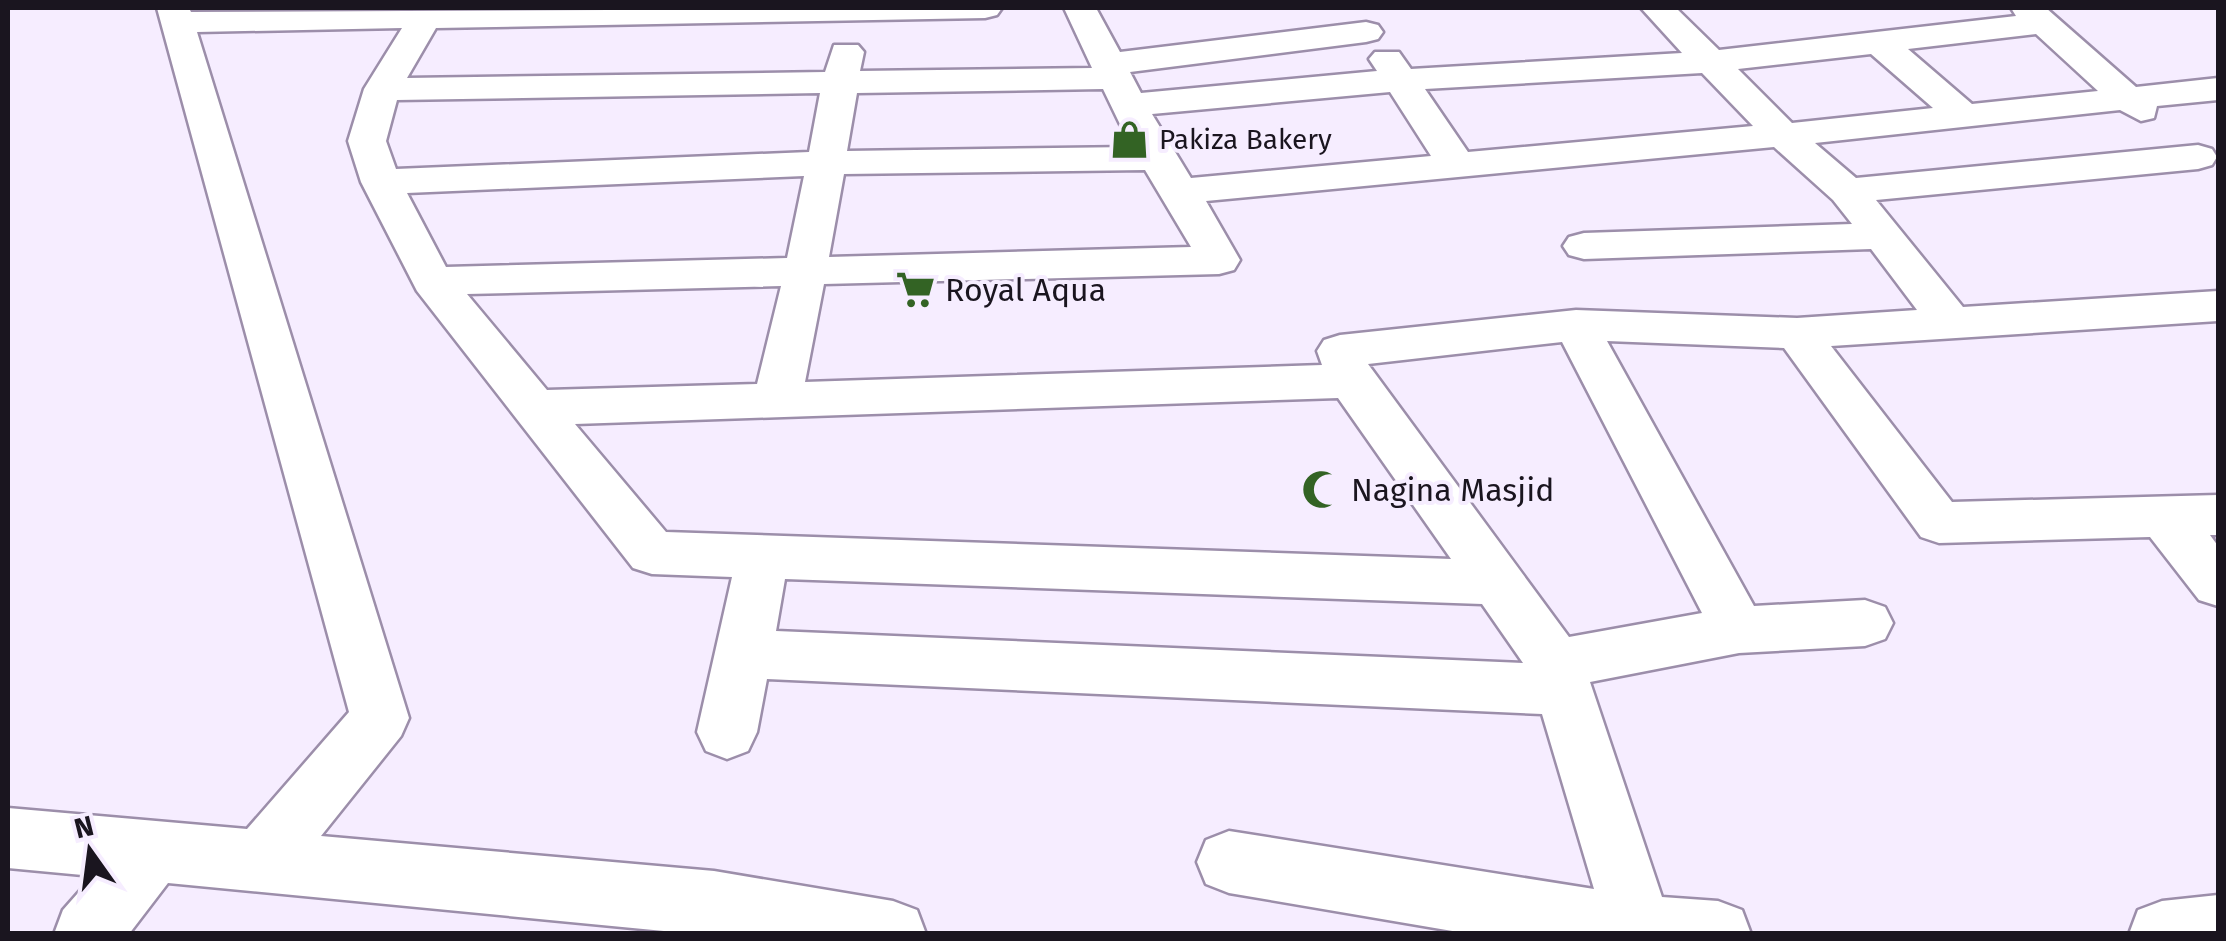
<svg xmlns="http://www.w3.org/2000/svg" width="2226" height="941" font-family="'Fira Sans',sans-serif">
	<rect width="100%" height="100%" fill="#f6edff"/>
	<g fill="none" stroke-linecap="round" stroke-linejoin="round">
		<defs>
			<g id="street">
				<path d="M157 8H189L191 12 1002 8 997 15 985 18 436 28 407 78 825 72 834 45H858L864 52 860 71 1092 68 1064 8H1096L1120 52 1366 22 1378 25 1383 32 1378 39 1366 42 1130 72 1141 93 1377 71 1369 59 1375 52H1399L1411 69 1682 53 1641 8H1676L1719 50 2016 16 2011 8H2046L2136 87 2218 78V100L2157 106 2154 118 2141 121 2120 110 1815 143 1856 178 2198 145 2212 149 2217 157 2212 165 2198 169 1876 200 1963 307 2218 291V321L1831 346 1952 502 2218 495V535H2210L2218 546V606L2199 600 2150 537 1939 543 1921 537 1784 348 1607 341 1754 606 1865 600 1885 607 1893 623 1885 639 1865 646 1739 653 1590 682 1662 897 1718 901 1742 910 1751 934H1470L1229 893 1206 884 1197 862 1206 840 1229 831 1594 889 1542 714 767 679 757 732 748 751 727 759 706 751 697 732 732 577 652 574 633 568 417 291 361 182 348 141 364 89 402 28 197 32 409 718 401 736 321 836 714 871 893 901 917 910 926 934H695L168 883 129 934H54L63 910 93 876 8 868V808L247 829 349 712ZM2036 34 2098 91 1972 104 1908 49ZM1871 54 1933 108 1792 123 1738 69ZM1702 73 1753 126 1468 152 1425 89ZM1103 89 1131 147 847 151 857 93ZM1390 92 1431 156 1191 178 1152 114ZM820 93 809 152 396 169 386 141 397 100ZM1774 147 1833 200 1852 224 1584 233 1569 237 1563 246 1569 255 1584 259 1871 249 1917 310 1797 318 1576 310 1340 335 1324 340 1317 351 1322 365 805 382 824 284 1219 274 1234 270 1240 260 1206 201ZM1145 170 1191 247 829 257 844 174ZM804 176 787 258 446 267 407 193ZM781 286 757 384 547 390 467 294ZM1562 342 1702 613 1569 637 1368 364ZM1338 398 1451 559 666 532 575 424ZM785 579 1482 604 1523 663 776 631Z"/>
				<path d="M2218 895V934H2129L2138 910 2162 901Z"/>
			</g>
		</defs>
		<use href="#street" stroke="#9c8eaa" stroke-width="5"/>
		<use href="#street" fill="#fff" fill-rule="evenodd"/>
	</g>
	<defs>
		<symbol id="shop-bare" viewBox="-9 -9 18 18"><path d="M-5-2.5h2.3a2.7 3.5 0 0 1 5.4 0H5L5.5 6h-11ZM-1.5-2.5h3a1.5 2.3 0 0 0-3 0Z" fill="#336324" stroke="#f6edff" stroke-width="2.5" paint-order="stroke"/></symbol>
		<symbol id="supermarket-bare" viewBox="-9 -9 18 18"><path d="M-6-5.5h2.5l.6 2H6L4.5 2H-2.5L-4.4-4H-6ZM-1.5 3.2a1.3 1.3 0 1 0 .1 0ZM3 3.2a1.3 1.3 0 1 0 .1 0Z" fill="#336324" stroke="#f6edff" stroke-width="2.5" paint-order="stroke"/></symbol>
		<symbol id="mosque-bare" viewBox="-9 -9 18 18"><path d="M3.5-4.9A6 6 0 1 0 3.5 4.9A5 5 0 1 1 3.5-4.9Z" fill="#336324" stroke="#f6edff" stroke-width="2.5" paint-order="stroke"/></symbol>
	</defs>
	<g fill-rule="evenodd">
		<use href="#shop-bare" x="1102" y="112" width="55" height="55"/>
		<use href="#supermarket-bare" x="888" y="262" width="55" height="55"/>
		<use href="#mosque-bare" x="1294" y="462" width="55" height="55"/>
	</g>
	<g text-anchor="middle" stroke-width="8" stroke-linejoin="round" paint-order="stroke">
		<g font-size="28" fill="#1a151f" stroke="#f6edff" text-anchor="start">
			<text x="1159" y="149">Pakiza Bakery</text>
		</g>
		<g font-size="32" fill="#1a151f" stroke="#f6edff" text-anchor="start">
			<text x="945" y="301">Royal Aqua</text>
			<text x="1351" y="501">Nagina Masjid</text>
		</g>
	</g>
	<rect width="2226" height="941" fill="none" stroke="#1a151f" stroke-width="20"/>
	<g transform="translate(90 851) rotate(346)" stroke="#f6edff" stroke-width="8" paint-order="stroke">
	<path d="M0-8L18 38L0 25L-18 38Z" fill="#1a151f"/>
	<text y="-15" font-size="28" font-weight="bold" text-anchor="middle" fill="#1a151f">N</text>
	</g>
</svg>
